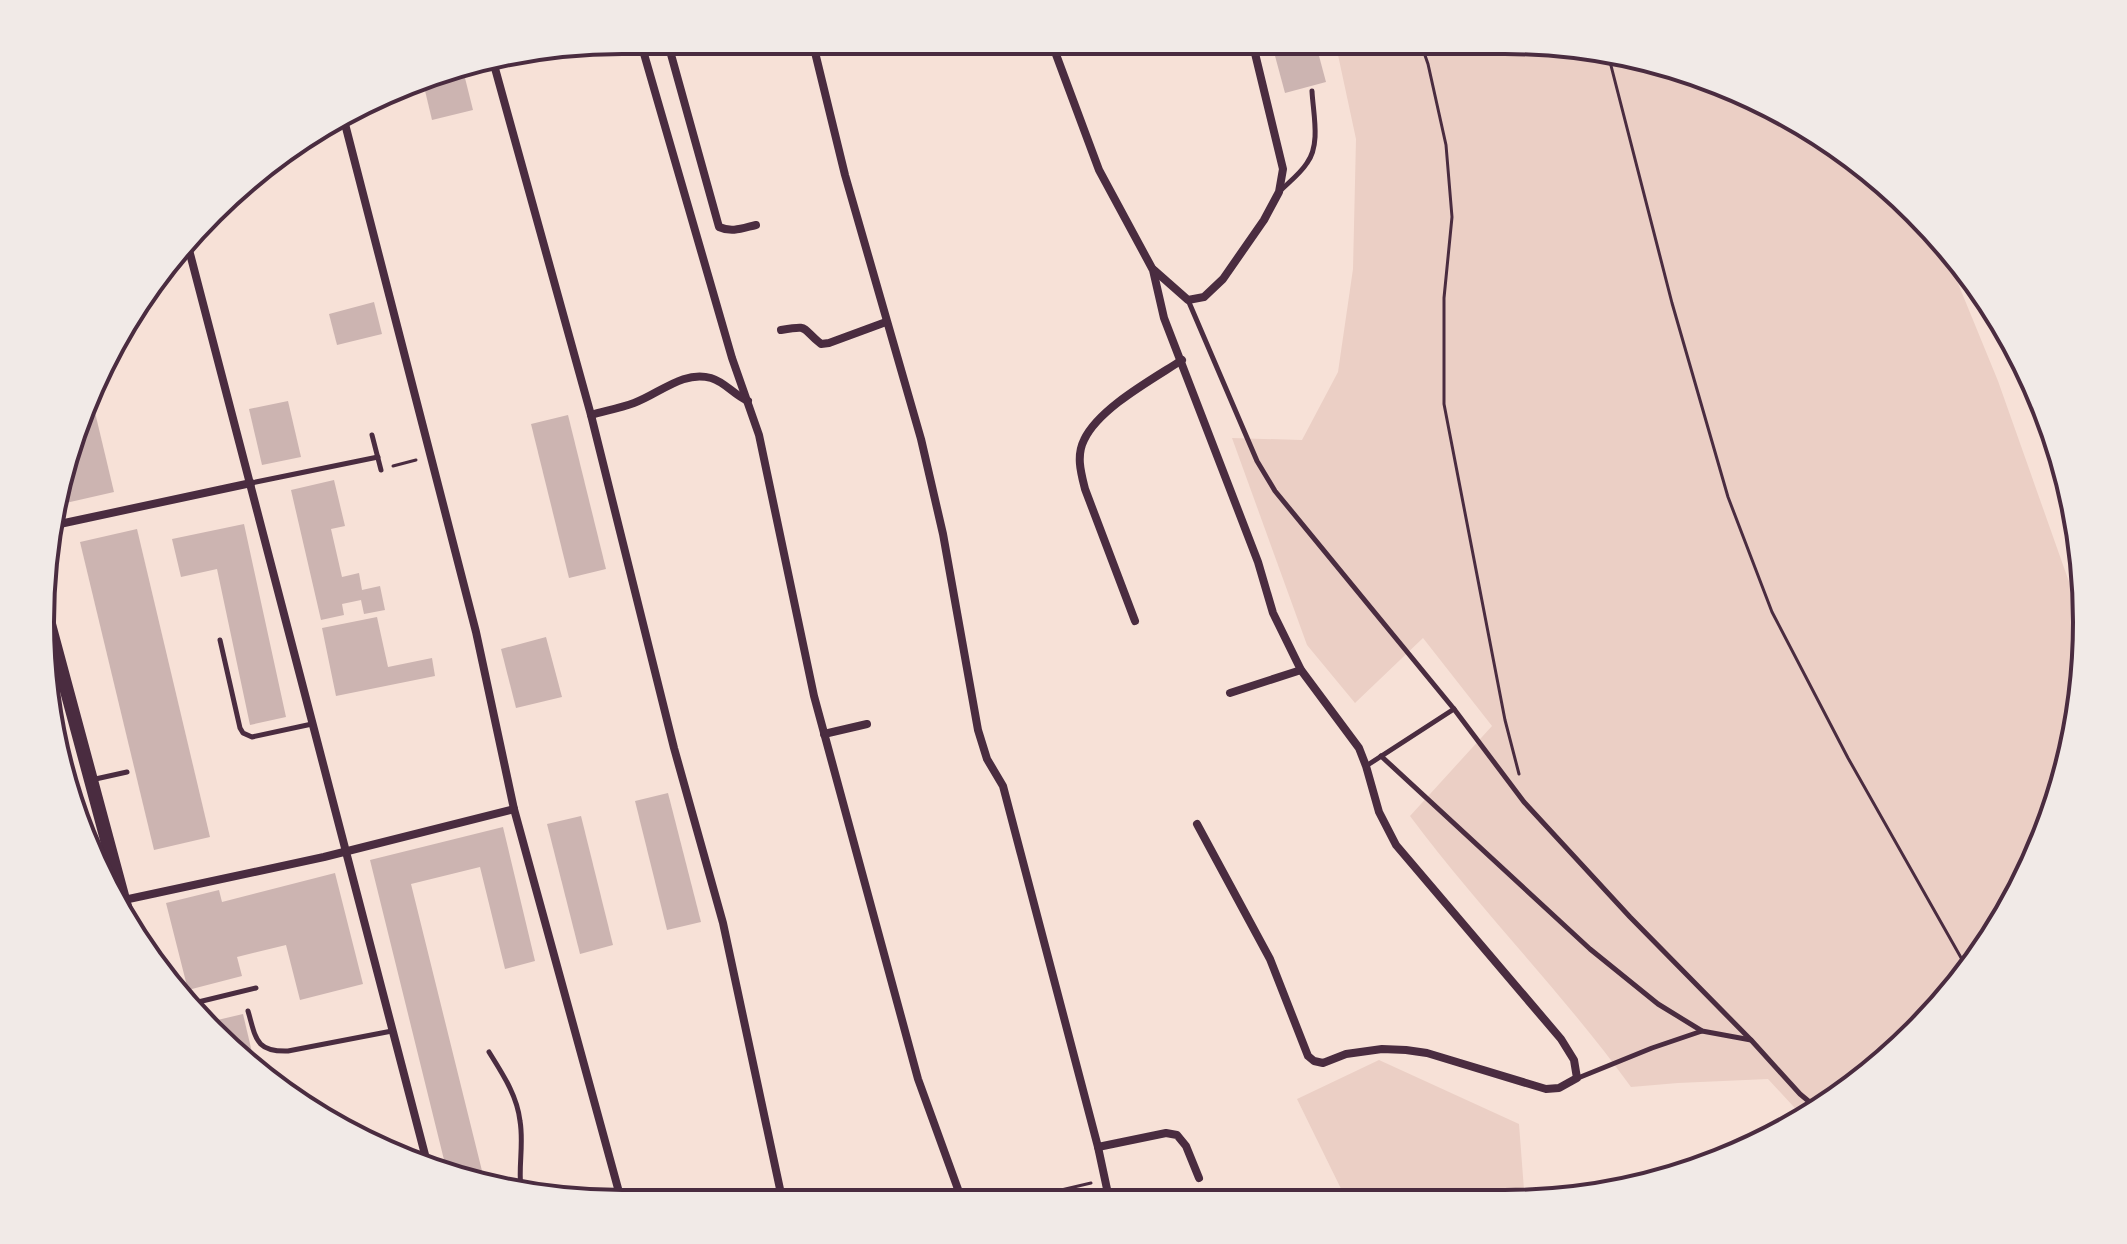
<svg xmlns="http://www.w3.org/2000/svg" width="2127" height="1244" font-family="Montserrat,sans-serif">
	<rect width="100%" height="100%" fill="#f7e1d7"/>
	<g fill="#ebcfc5">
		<path d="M1335 41H1544L1693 71 1828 138 1916 210 1939 237 1998 381 2086 630 2076 735 2043 844 1989 945 1916 1034 1805 1119 1768 1079 1678 1083 1631 1087C1563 993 1480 910 1410 816L1492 726 1423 638 1355 703 1307 645 1232 438 1302 440 1338 372 1353 269 1356 139Z"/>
		<path d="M1379 1060 1519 1124 1525 1203H1393L1383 1200 1379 1203H1348L1297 1099Z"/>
	</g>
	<g fill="#ccb4b1">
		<path d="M1271 41H1315L1326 82 1285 93Z"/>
		<path d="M462 66 473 110 432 120 422 78 435 71Z"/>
		<path d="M374 302 382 334 337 345 329 314Z"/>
		<path d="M288 401 301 457 262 465 249 409Z"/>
		<path d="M93 404 114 492 57 505 60 471 90 405Z"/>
		<path d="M568 415 606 569 569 578 531 424Z"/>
		<path d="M334 480 345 526 331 529 342 577 359 573 362 590 380 586 385 610 364 614 361 600 342 604 344 615 321 620 291 490Z"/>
		<path d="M244 524 286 717 250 725 217 569 181 577 172 539Z"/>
		<path d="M137 529 210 837 154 850 80 542Z"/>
		<path d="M377 617 388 667 432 658 435 676 336 696 322 628Z"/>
		<path d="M546 637 562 697 516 708 501 649Z"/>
		<path d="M668 793 701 922 667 930 635 801Z"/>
		<path d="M581 816 613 945 580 954 547 824Z"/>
		<path d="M503 827 535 961 505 969 480 867 411 884 485 1183 448 1176 370 860Z"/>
		<path d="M335 873 363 984 300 1000 286 945 237 957 242 976 188 990 166 903 219 890 222 902Z"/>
		<path d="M243 1014 255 1065 209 1022Z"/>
	</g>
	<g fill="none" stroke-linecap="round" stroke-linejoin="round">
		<g stroke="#4a2c40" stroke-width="3">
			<path d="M1420 41 1428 64 1446 145 1452 217 1444 298V404L1505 720 1519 774"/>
			<path d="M1608 54 1672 303 1728 497 1772 612 1848 758 1968 970"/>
			<path d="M393 466 416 460"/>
			<path d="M1005 1203 1091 1183"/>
		</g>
		<g stroke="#4a2c40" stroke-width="5">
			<path d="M1279 192C1288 183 1300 174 1307 163 1321 144 1313 113 1312 91"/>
			<path d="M1188 300 1257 461 1275 491 1454 709 1524 802 1630 917 1752 1041 1800 1094 1818 1109"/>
			<path d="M372 435 381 470"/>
			<path d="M251 483 378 457"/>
			<path d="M220 640 240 728 243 733 252 737 312 724"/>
			<path d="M1381 756 1590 949 1658 1004 1702 1031 1751 1040"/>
			<path d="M1366 766 1454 709"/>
			<path d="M91 780 127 772"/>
			<path d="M190 1004 256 988"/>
			<path d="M248 1011C256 1038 255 1052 288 1051L392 1031"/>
			<path d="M489 1052C502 1073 517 1095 520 1121 524 1144 518 1167 521 1190"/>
			<path d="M1578 1078 1652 1048 1702 1031"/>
		</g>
		<g stroke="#4a2c40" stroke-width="8">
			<path d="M640 40 732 358 759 435 814 696 918 1079 963 1203"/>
			<path d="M667 40 719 227C732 233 743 228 756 225"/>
			<path d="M812 40 845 175 921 439 943 534 978 730 987 759 1003 786 1098 1147 1110 1203"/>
			<path d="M1051 41 1099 170 1153 270 1164 318 1258 562 1273 613 1301 670 1359 748 1366 766 1379 812 1396 845 1561 1039 1574 1060 1577 1078 1559 1088 1546 1089 1427 1053 1406 1050 1382 1049 1346 1054 1323 1063 1314 1061 1308 1056 1270 959 1197 824"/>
			<path d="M493 61 591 415 674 748 723 923 783 1203"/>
			<path d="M344 120 476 632 514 809 622 1203"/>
			<path d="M188 246 429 1170"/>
			<path d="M1154 270 1188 300 1204 297 1223 279 1264 220 1279 192 1283 169 1252 41"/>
			<path d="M781 330C810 325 800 327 821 344L829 343 886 322"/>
			<path d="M591 415C605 411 620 408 634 403 659 394 683 370 711 378 725 382 734 395 748 401"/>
			<path d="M55 525 251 483"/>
			<path d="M1135 621 1085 489C1081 473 1076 456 1084 440 1099 408 1153 379 1182 360"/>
			<path d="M1230 693 1301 670"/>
			<path d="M824 734 867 724"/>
			<path d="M124 900 324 857 514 809"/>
			<path d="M1098 1147 1166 1133 1177 1135 1186 1146 1199 1178"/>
		</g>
		<path stroke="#4a2c40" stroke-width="14" d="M46 613 127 914"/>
	</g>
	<path d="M0 0H2127V1244H0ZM622 54H1505A568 568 0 0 1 2073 622V622A568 568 0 0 1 1505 1190H622A568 568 0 0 1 54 622V622A568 568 0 0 1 622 54Z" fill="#f1eae7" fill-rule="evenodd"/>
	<path fill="none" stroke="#4a2c40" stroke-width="4" d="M622 54H1505A568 568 0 0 1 2073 622V622A568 568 0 0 1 1505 1190H622A568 568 0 0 1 54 622V622A568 568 0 0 1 622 54Z"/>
</svg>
